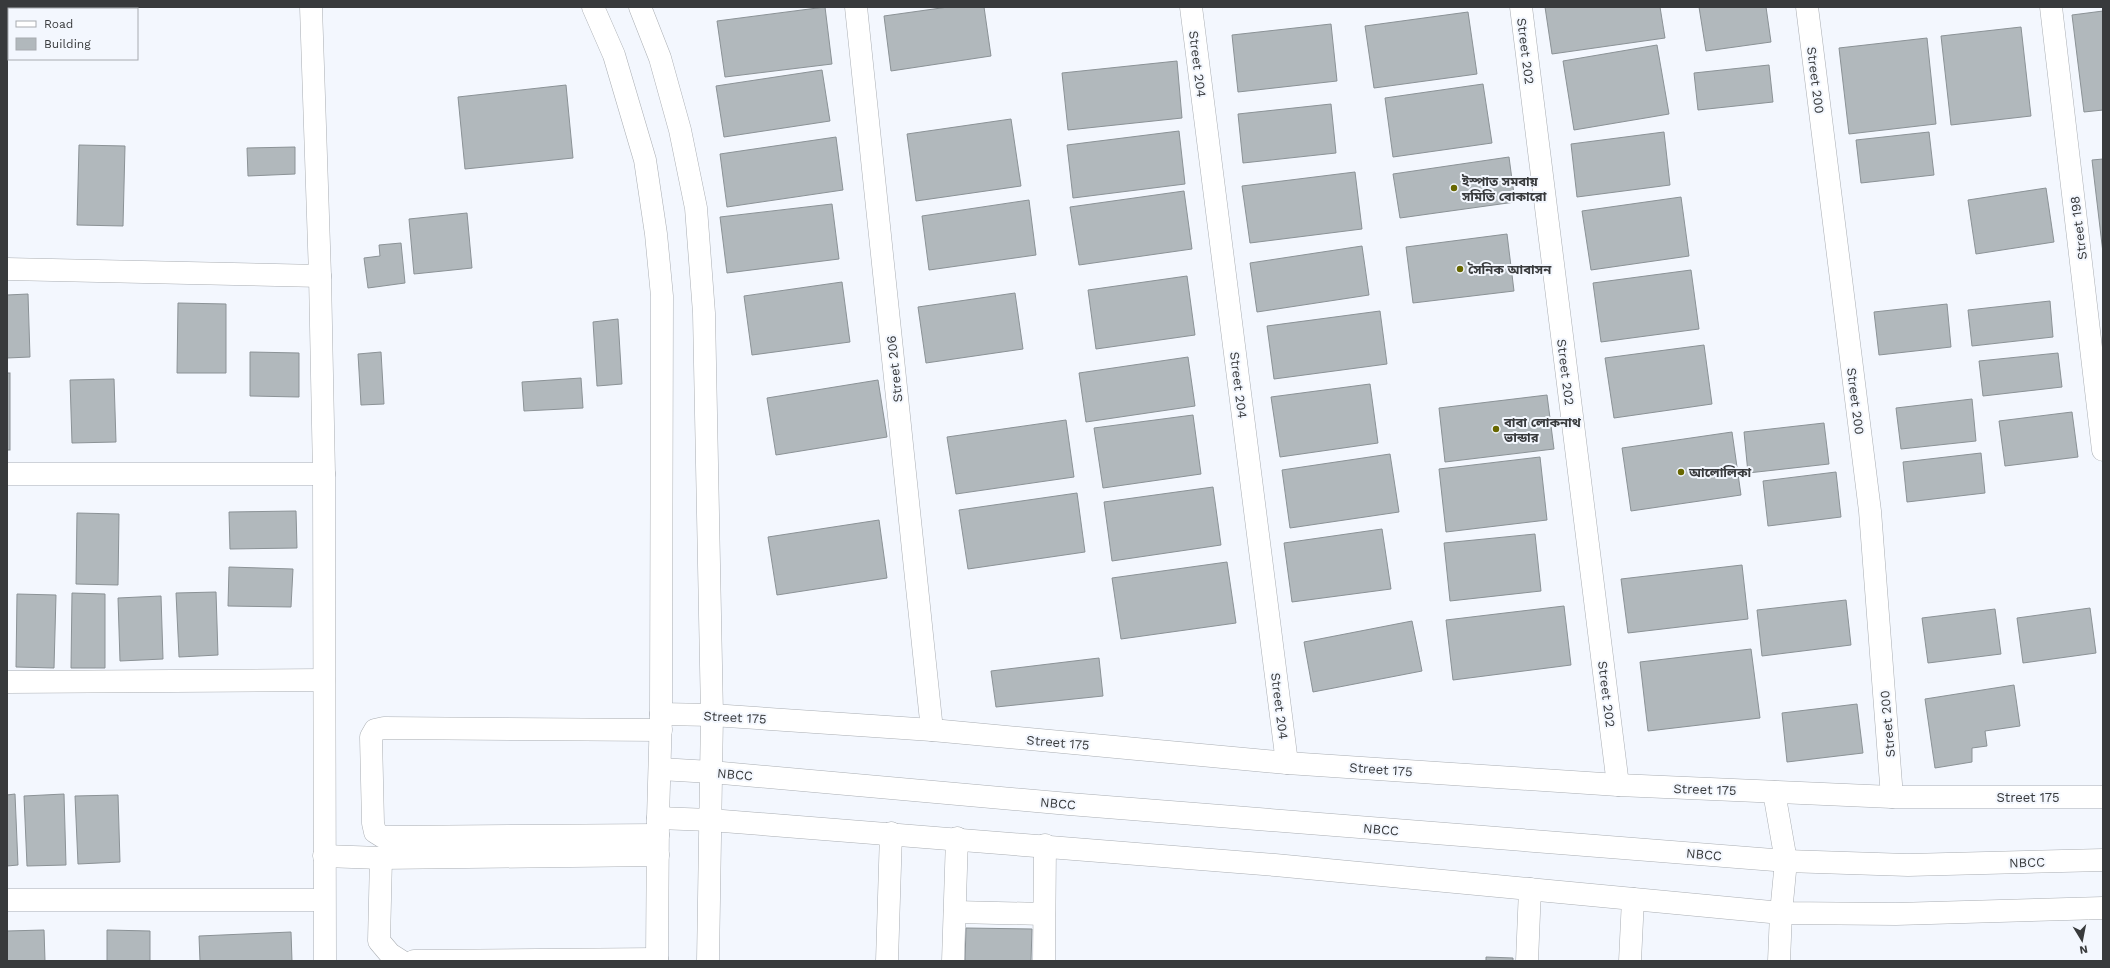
<svg xmlns="http://www.w3.org/2000/svg" width="2110" height="968" font-family="'Work Sans','Noto Sans Bengali',sans-serif">
	<rect width="100%" height="100%" fill="#f3f7fe"/>
	<g fill="#b1b8bc" stroke="#8b9296">
		<path d="M825 7 832 64 725 77 717 21Z"/>
		<path d="M948 7H984L991 56 891 71 884 16Z"/>
		<path d="M1545 7H1660L1665 38 1552 54Z"/>
		<path d="M1699 7H1766L1771 42 1706 51Z"/>
		<path d="M2103 11V110L2084 112 2072 15Z"/>
		<path d="M1468 12 1477 74 1374 88 1365 26Z"/>
		<path d="M1331 24 1337 81 1238 92 1232 35Z"/>
		<path d="M2021 27 2031 116 1951 125 1941 36Z"/>
		<path d="M1927 38 1936 124 1849 134 1839 48Z"/>
		<path d="M1657 45 1669 114 1574 130 1563 61Z"/>
		<path d="M1177 61 1182 118 1068 130 1062 73Z"/>
		<path d="M1769 65 1773 102 1698 110 1694 73Z"/>
		<path d="M822 70 830 121 724 137 716 86Z"/>
		<path d="M1483 84 1492 143 1393 157 1385 98Z"/>
		<path d="M566 85 573 158 465 169 458 97Z"/>
		<path d="M1331 104 1336 153 1243 163 1238 114Z"/>
		<path d="M1011 119 1021 186 916 201 907 134Z"/>
		<path d="M1179 131 1185 184 1073 198 1067 145Z"/>
		<path d="M1664 132 1670 185 1577 197 1571 144Z"/>
		<path d="M1929 132 1934 175 1861 183 1856 140Z"/>
		<path d="M836 137 843 190 727 207 720 154Z"/>
		<path d="M79 145 125 146 123 226 77 225Z"/>
		<path d="M295 147V174L248 176 247 148Z"/>
		<path d="M1509 157 1515 202 1400 218 1393 174Z"/>
		<path d="M2103 159V253L2092 160Z"/>
		<path d="M1355 172 1362 229 1250 243 1242 186Z"/>
		<path d="M2046 188 2054 242 1976 254 1968 200Z"/>
		<path d="M1184 191 1192 249 1079 265 1070 207Z"/>
		<path d="M1681 197 1689 256 1591 270 1582 211Z"/>
		<path d="M1029 200 1036 255 929 270 922 216Z"/>
		<path d="M832 204 839 259 727 273 720 217Z"/>
		<path d="M467 213 472 268 414 274 409 219Z"/>
		<path d="M1507 234 1514 291 1413 303 1406 247Z"/>
		<path d="M401 243 405 283 368 288 364 258 380 256 379 245Z"/>
		<path d="M1362 246 1369 295 1257 312 1250 263Z"/>
		<path d="M1691 270 1699 329 1601 342 1593 283Z"/>
		<path d="M1187 276 1195 335 1096 349 1088 290Z"/>
		<path d="M842 282 850 342 752 355 744 296Z"/>
		<path d="M1015 293 1023 349 926 363 918 307Z"/>
		<path d="M28 294 30 357 7 358V295Z"/>
		<path d="M2050 301 2053 337 1972 346 1968 310Z"/>
		<path d="M178 303 226 304V373H177Z"/>
		<path d="M1947 304 1951 347 1879 355 1874 312Z"/>
		<path d="M1380 311 1387 364 1274 379 1267 326Z"/>
		<path d="M618 319 622 384 597 386 593 322Z"/>
		<path d="M1704 345 1712 404 1614 418 1605 358Z"/>
		<path d="M250 352 299 353V397L250 396Z"/>
		<path d="M381 352 384 404 361 405 358 354Z"/>
		<path d="M2058 353 2062 387 1983 396 1979 361Z"/>
		<path d="M1188 357 1195 406 1086 422 1079 373Z"/>
		<rect x="7" y="373" width="3" height="77"/>
		<path d="M581 378 583 408 524 411 522 382Z"/>
		<path d="M114 379 116 442 72 443 70 380Z"/>
		<path d="M878 380 887 437 776 455 767 398Z"/>
		<path d="M1370 384 1378 443 1280 457 1271 397Z"/>
		<path d="M1547 395 1554 449 1445 462 1439 408Z"/>
		<path d="M1972 399 1976 441 1901 449 1896 408Z"/>
		<path d="M2072 412 2078 457 2005 466 1999 421Z"/>
		<path d="M1193 415 1201 474 1103 488 1094 428Z"/>
		<path d="M1066 420 1074 477 956 494 947 437Z"/>
		<path d="M1824 423 1829 464 1748 473 1744 432Z"/>
		<path d="M1732 432 1741 495 1631 511 1622 448Z"/>
		<path d="M1981 453 1985 493 1907 502 1903 462Z"/>
		<path d="M1390 454 1399 512 1290 528 1282 470Z"/>
		<path d="M1540 457 1547 520 1446 532 1439 469Z"/>
		<path d="M1836 472 1841 517 1768 526 1763 481Z"/>
		<path d="M1213 487 1221 545 1112 561 1104 502Z"/>
		<path d="M1077 493 1085 552 968 569 959 510Z"/>
		<path d="M296 511 297 548 230 549 229 512Z"/>
		<path d="M77 513 119 514 118 585 76 584Z"/>
		<path d="M879 520 887 578 777 595 768 537Z"/>
		<path d="M1382 529 1391 589 1292 602 1284 543Z"/>
		<path d="M1535 534 1541 591 1450 601 1444 543Z"/>
		<path d="M1227 562 1236 623 1121 639 1112 578Z"/>
		<path d="M1742 565 1748 619 1628 633 1621 579Z"/>
		<path d="M229 567 293 569 291 607 228 606Z"/>
		<path d="M216 592 218 655 179 657 176 593Z"/>
		<path d="M72 593 105 594V668H71Z"/>
		<path d="M17 594 56 595 54 668 16 667Z"/>
		<path d="M161 596 163 659 120 661 118 598Z"/>
		<path d="M1846 600 1851 645 1762 656 1757 610Z"/>
		<path d="M1564 606 1571 665 1453 680 1446 620Z"/>
		<path d="M2090 608 2096 653 2023 663 2017 618Z"/>
		<path d="M1995 609 2001 654 1928 663 1922 618Z"/>
		<path d="M1412 621 1422 671 1313 692 1304 642Z"/>
		<path d="M1751 649 1760 718 1648 731 1640 662Z"/>
		<path d="M1099 658 1103 696 996 707 991 671Z"/>
		<path d="M2014 685 2020 726 1985 731 1987 746 1972 748V762L1935 768 1925 699Z"/>
		<path d="M1857 704 1863 753 1787 762 1782 713Z"/>
		<path d="M15 794 18 865 7 866V795Z"/>
		<path d="M64 794 66 865 27 866 24 796Z"/>
		<path d="M118 795 120 862 78 864 75 796Z"/>
		<path d="M966 928 1032 929 1031 961H965Z"/>
		<path d="M44 930 45 961H7V931Z"/>
		<path d="M107 930 150 931V961H107Z"/>
		<path d="M291 932 292 961H200L199 936Z"/>
		<path d="M1486 957 1513 958V961H1486Z"/>
	</g>
	<g fill="none" stroke-linecap="round" stroke-linejoin="round">
		<defs>
			<g id="minor">
				<path d="M311 7 320 276 324 474 325 961"/>
				<path d="M593 7 614 55 645 160 656 234 662 296 661 714 658 818 657 961"/>
				<path d="M640 7 660 58 680 130 696 208 704 313 712 715 708 961"/>
				<path d="M856 7 932 730"/>
				<path d="M1191 7 1287 763"/>
				<path d="M1521 7 1618 785"/>
				<path d="M1807 7 1870 511 1892 797"/>
				<path d="M2051 7 2103 450"/>
				<path d="M7 269 320 276"/>
				<path d="M7 474H324"/>
				<path d="M7 682 324 680"/>
				<path d="M661 714 712 715 932 730 1287 763 1618 785 1892 797H2103"/>
				<path d="M660 769 711 772 1069 804 1786 861 1908 865 2103 860"/>
				<path d="M1774 792 1786 861 1781 913 1779 961"/>
				<path d="M658 818 710 820 1275 865 1781 913 1896 914 2103 908"/>
				<path d="M658 835 383 837 375 832 373 823 371 737 375 730 384 728 661 730"/>
				<path d="M324 856 381 858 658 855"/>
				<path d="M381 858 379 941 390 954 401 961"/>
				<path d="M7 900H324"/>
				<path d="M955 912 1044 914"/>
				<path d="M414 961 657 959"/>
				<path d="M887 961 891 833"/>
				<path d="M953 961 957 838"/>
				<path d="M1044 961 1045 845"/>
				<path d="M1527 961 1530 889"/>
				<path d="M1630 961 1633 899"/>
			</g>
		</defs>
		<use href="#minor" stroke="#aaaeb3" stroke-width="23"/>
		<use href="#minor" stroke="#fff" stroke-width="22"/>
	</g>
	<g fill="#686700" stroke="#f3f7fe" stroke-width="1.5">
		<circle cx="1454" cy="188" r="4"/>
		<circle cx="1460" cy="269" r="4"/>
		<circle cx="1496" cy="429" r="4"/>
		<circle cx="1681" cy="472" r="4"/>
	</g>
	<g text-anchor="middle" stroke-width="4" stroke-linejoin="round" paint-order="stroke">
		<g font-size="13" fill="#383a3c" stroke="#f3f7fe">
			<text transform="translate(1526 51) rotate(83)" y="5">Street 202</text>
			<text transform="translate(1198 64) rotate(83)" y="5">Street 204</text>
			<text transform="translate(1816 80) rotate(83)" y="5">Street 200</text>
			<text transform="translate(2078 228) rotate(-97)" y="5">Street 198</text>
			<text transform="translate(894 369) rotate(-96)" y="5">Street 206</text>
			<text transform="translate(1566 372) rotate(83)" y="5">Street 202</text>
			<text transform="translate(1239 385) rotate(83)" y="5">Street 204</text>
			<text transform="translate(1856 401) rotate(83)" y="5">Street 200</text>
			<text transform="translate(1607 694) rotate(83)" y="5">Street 202</text>
			<text transform="translate(1280 706) rotate(83)" y="5">Street 204</text>
			<text transform="translate(735 717) rotate(3)" y="5">Street 175</text>
			<text transform="translate(1887 724) rotate(-95)" y="5">Street 200</text>
			<text transform="translate(1058 742) rotate(5)" y="5">Street 175</text>
			<text transform="translate(1381 769) rotate(4)" y="5">Street 175</text>
			<text transform="translate(735 774) rotate(5)" y="5">NBCC</text>
			<text transform="translate(1705 789) rotate(2)" y="5">Street 175</text>
			<text x="2028" y="802">Street 175</text>
			<text transform="translate(1058 803) rotate(5)" y="5">NBCC</text>
			<text transform="translate(1381 829) rotate(5)" y="5">NBCC</text>
			<text transform="translate(1704 854) rotate(5)" y="5">NBCC</text>
			<text transform="translate(2027 862) rotate(-2)" y="5">NBCC</text>
		</g>
		<g font-size="13" font-weight="bold" fill="#383a3c" stroke="#f3f7fe" text-anchor="start">
			<text x="1462" y="186">ইস্পাত সমবায়<tspan x="1462" dy="15">সমিতি বোকারো</tspan></text>
			<text x="1468" y="274">সৈনিক আবাসন</text>
			<text x="1504" y="427">বাবা লোকনাথ<tspan x="1504" dy="15">ভান্ডার</tspan></text>
			<text x="1689" y="477">আলোলিকা</text>
		</g>
	</g>
	<rect width="2110" height="968" fill="none" stroke="#383a3c" stroke-width="16"/>
	<rect x="8" y="8" width="130" height="52" fill="#f3f7fe" stroke="#a8abb0"/>
	<rect x="16" y="21" width="20" height="6" fill="#ffffff" stroke="#a8abb0"/>
	<text x="44" y="28" font-size="12" fill="#383a3c">Road</text>
	<rect x="16" y="38" width="20" height="12" fill="#b1b8bc" stroke="#a8abb0"/>
	<text x="44" y="48" font-size="12" fill="#383a3c">Building</text>
	<g transform="translate(2082 940) rotate(170)" stroke="#f3f7fe" stroke-width="3" paint-order="stroke">
	<path d="M0-3L7 15L0 10L-7 15Z" fill="#383a3c"/>
	<text y="-6" font-size="11" font-weight="bold" text-anchor="middle" fill="#383a3c">N</text>
	</g>
</svg>
